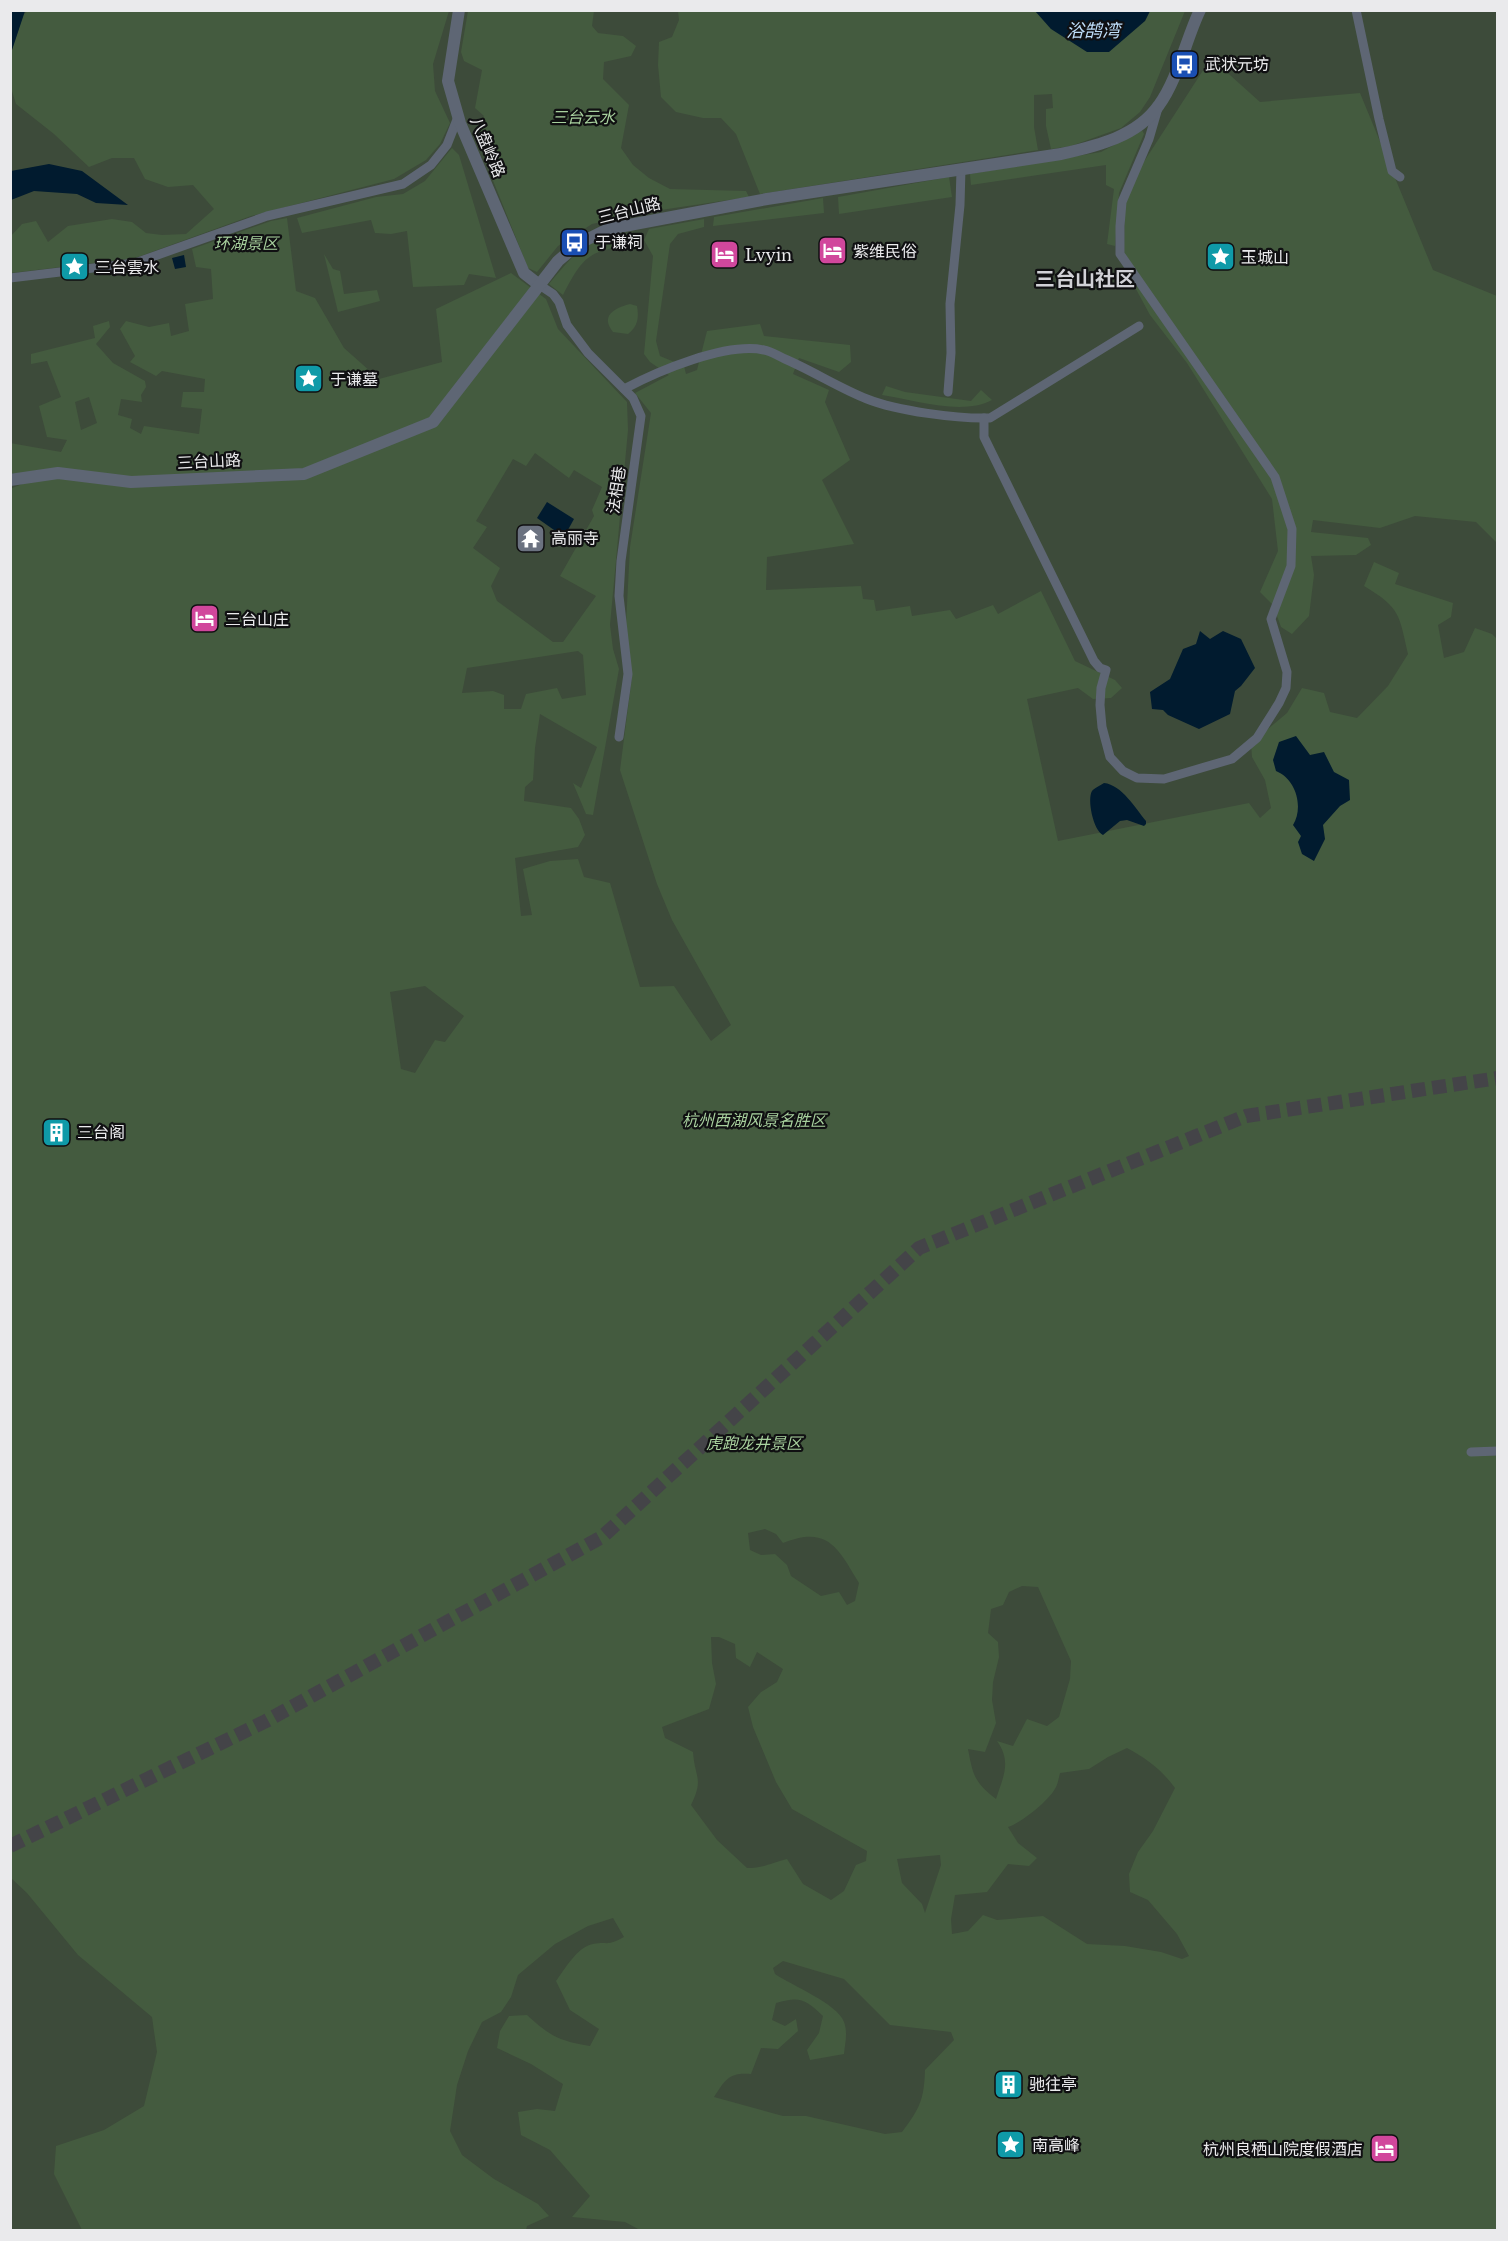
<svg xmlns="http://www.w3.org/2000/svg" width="1508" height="2241" font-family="'Libre Baskerville','Noto Sans SC',serif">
	<rect width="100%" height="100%" fill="#27272b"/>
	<path fill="#3d4b3a" d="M10 11H1497V2230H11Z"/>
	<g fill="#445b3f" fill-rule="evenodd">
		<path d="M1035 10 1051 29 1145 21 1150 11H1185L1150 97 1140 112 1121 128 1071 146 1051 149 1046 126V109L1053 108 1052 94 1034 95V127L1038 150 760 194 736 134 721 118H703L676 112 661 97 658 65 659 42 672 37 679 20 678 11Z"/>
		<path d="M28 11H449L433 64 435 91 450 123 440 144 426 160 394 179 251 216 135 258 11 273V236L22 224 36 221 48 242 68 226 112 219 132 222 146 233 162 235 186 234 214 209 193 185 168 187 145 179 134 158H112L89 167 54 134 16 104 11 88V53L23 15Z"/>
		<path d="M468 11H594L592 26 598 33 623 36 636 46 631 56 604 62 603 79 629 105 621 148 633 165 649 178 670 189 746 191 749 197 647 212 592 224 558 246 537 272 528 268 474 133 484 116 475 108 482 70 464 61 461 52Z"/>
		<path d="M1211 58 1260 102 1360 93 1433 270 1497 296V543L1476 522 1415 516 1380 528 1313 520 1311 532 1368 538 1371 545 1356 555 1311 556 1314 575 1309 616 1292 634 1281 627 1273 605 1260 592 1278 551 1272 499 1187 363 1150 315 1124 267 1125 191Z"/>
		<path d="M1142 130 1144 134 1119 193 1115 246 1107 244 1114 189 1106 185V165L971 185 970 174 1101 152Z"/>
		<path d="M452 148 459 155 496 278 469 274 464 285 413 287 407 231 391 234 375 233 371 220 302 233 297 218 376 197 403 194 425 181Z"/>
		<path d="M949 177 952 197 839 214 838 197Z"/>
		<path d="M823 198 824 213 713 226 714 217Z"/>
		<path d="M287 218 296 291 315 298 344 348 379 379 442 362 436 309 511 273 546 299 558 329 627 402 628 430 610 625 613 649 619 669 593 815 586 814 573 783 581 788 597 747 540 714 535 748 533 780 525 787 524 801 571 808 579 819 585 835 578 847 515 858 521 916 532 915 523 869 550 861 578 859 584 877 610 883 640 987 674 986 711 1041 731 1025 672 920 657 884 620 770 632 677 626 624 630 547 651 413 635 393 669 375 650 362 644 354 653 256 644 240 649 229 704 219V227L678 234 670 244 656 341 660 356 684 366 686 374 697 370 707 331 760 324 764 336 850 345 851 362 839 372 799 358 793 374 829 390 825 402 850 460 822 480 854 544 767 557 766 590 861 586 863 599 874 600 876 611 910 606 912 616 950 610 956 619 993 605 998 614 1041 591 1075 661 1115 680 1122 688 1111 698 1093 699 1078 688 1027 699 1058 841 1249 803 1260 818 1271 808 1265 780 1252 757 1251 743 1287 713 1302 688 1324 693 1330 712 1357 718 1388 686 1408 654C1399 615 1401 608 1364 586L1374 562 1399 573 1395 584 1453 603 1451 617 1438 625 1444 658 1464 652 1475 628 1492 634 1497 639V2230H640L625 2222 572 2217 590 2196 550 2150 521 2135 518 2112 537 2109 555 2111 563 2084 531 2064 497 2048 500 2031 509 2016 527 2015C550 2036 559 2041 590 2046L599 2029 570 2010 556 1981C565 1969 577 1947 593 1944 609 1941 606 1947 624 1937L613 1918 588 1926 555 1944 518 1975 511 1997 501 2012 482 2022 468 2051 457 2085 450 2131 462 2155 494 2179 538 2204 549 2216 527 2226 526 2230H82L54 2174 56 2146 104 2130 144 2106 157 2052 152 2017 78 1955 27 1893 11 1878 10 489 59 469 11 474 10 443 61 452 67 440 47 437 39 406 61 397 47 361 31 364V354L95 338 93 326 109 321 110 327 96 344 113 363 145 381 146 387 141 395 142 402 121 399 118 415 132 419 130 428 141 434 144 426 199 434 202 409 181 407 183 392H204L205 379 162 371 156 376 130 362 135 356 120 329 126 321 149 327 169 323 171 336 189 331 185 304 213 299 211 269 196 267 192 249 271 221ZM89 397 97 423 81 430 75 402ZM535 453 569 478 574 470 602 487 592 510 594 516 560 576 596 596 563 642H553L497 601 491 586 500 568 473 548 487 527 476 521 513 459 526 466ZM578 651 583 655 586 695 562 699 557 688 526 694 521 709H504V695L493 691 462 693 467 668ZM425 986 464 1016 445 1042 435 1040 415 1073 401 1069 390 992ZM765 1529 776 1534 783 1543C828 1525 838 1548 859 1583L855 1601 847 1605 839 1592 821 1596 791 1576 787 1565 775 1554 761 1555 750 1550 748 1533ZM1022 1586 1038 1587 1071 1661 1070 1679 1059 1717 1047 1726 1027 1719 1013 1746 997 1741C1012 1762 1003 1777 996 1799 974 1782 973 1775 968 1749L985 1752 996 1723 992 1700 993 1682 999 1657 998 1642 988 1633 991 1609 1003 1605 1009 1592ZM711 1637H719L735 1644 736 1658 750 1667 757 1652 783 1669 777 1682 761 1692 748 1707 753 1727 776 1782 792 1809 867 1851 866 1861 856 1865 844 1891 831 1900 803 1884 787 1859C771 1863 764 1868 747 1868L717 1840 691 1805C704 1778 695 1779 693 1752L665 1738 662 1727 709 1709 716 1684 712 1663ZM1127 1748C1146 1758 1163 1771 1175 1788L1153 1831 1138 1852 1129 1874 1130 1892 1148 1900 1177 1934 1189 1956 1182 1959 1161 1952 1125 1946 1087 1944 1043 1916 997 1920 983 1915 968 1931 952 1934 951 1919 955 1895 987 1892 1008 1864 1029 1866 1037 1858 1018 1843 1008 1827C1021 1823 1050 1800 1056 1787 1058 1783 1059 1777 1060 1773L1089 1769 1108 1757ZM940 1855 941 1865 925 1913 922 1904 902 1883 897 1859ZM783 1961 844 1979 890 2025 951 2032 954 2040 925 2070C924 2100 920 2108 902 2132L885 2134 806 2116H783L714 2097C725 2080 729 2072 751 2074L761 2048 778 2049 798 2031 796 2019 785 2026 772 2020 776 2003C800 1996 805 1999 823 2016L819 2033 807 2050 810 2060 844 2054C845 2043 848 2033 844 2022 838 2004 791 1985 775 1974L773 1968Z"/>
		<path d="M637 233 636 245C590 250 584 254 563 295L549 284C580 247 587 237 637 233Z"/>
		<path d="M324 254 333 269 340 271 344 294 377 290 380 301 338 312Z"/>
		<path d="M630 304 637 306C639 318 638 326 628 334L613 332C600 316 614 308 630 304Z"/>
		<path d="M886 386 905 392 971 401 981 390 992 400C962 416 915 400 882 395Z"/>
	</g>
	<g fill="#011b2f">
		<path d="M11 10 25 11 11 53 10 11Z"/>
		<path d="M1035 11H1150L1145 21 1109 52H1087L1051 29Z"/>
		<path d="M49 164 82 171 128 205 96 203 77 194 34 191 11 200V171Z"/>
		<path d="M184 255 186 267 175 269 172 258Z"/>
		<path d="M547 502 574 519 564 537 537 518Z"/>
		<path d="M1200 631 1210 639 1223 631 1241 639 1255 668 1241 686 1235 691 1230 714 1199 729 1168 715 1163 710 1152 709 1150 692 1170 679 1183 649 1196 644Z"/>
		<path d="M1296 736 1310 755 1324 752 1334 772 1349 780 1350 800 1340 806 1323 825 1325 839 1314 861 1302 854 1298 842 1301 836 1293 825C1304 807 1296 779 1276 771L1273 760 1279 742Z"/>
		<path d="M1104 783C1122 785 1135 808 1146 821V824L1144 826 1127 820 1120 821 1103 835C1093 830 1087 799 1092 791 1094 788 1100 786 1104 783Z"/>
	</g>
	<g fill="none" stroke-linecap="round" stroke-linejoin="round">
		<path stroke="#444448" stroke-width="14" stroke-dasharray="14 7" stroke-linecap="butt" d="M10 1846 266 1721 602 1537 919 1248 1246 1116 1498 1078"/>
		<g stroke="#5e6674" stroke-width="9">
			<path d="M1356 10 1379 119 1392 171 1400 177"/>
			<path d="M10 278 135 263 267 216 403 184 431 165 447 145 458 117"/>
			<path d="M538 284 553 294 559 302 567 325 588 353 633 398 641 416 621 561 619 596 628 674 619 737"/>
			<path d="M624 389C658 371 726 342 764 350 771 351 778 356 785 359 813 371 839 388 867 399 897 411 958 419 990 418L1139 326"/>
			<path d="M948 392 951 353 950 304 960 205 961 169"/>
			<path d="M984 418V437L1094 661 1100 668 1106 670 1101 688 1100 705 1102 727 1110 757 1123 771 1137 778 1164 779 1232 759 1257 738 1279 703 1286 688 1287 672 1271 619 1291 566 1292 529 1275 477 1120 254V226L1122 202 1149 139 1158 108"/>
			<path d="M1471 1452 1498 1451"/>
		</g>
		<g stroke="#5e6674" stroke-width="12">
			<path d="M459 10 448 81 460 123 524 273 538 284"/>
			<path d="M10 480 58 473 131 482 304 474 433 422 558 261 578 244 608 229 767 199 1061 154C1096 146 1137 137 1159 105 1178 79 1186 39 1200 10"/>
		</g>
	</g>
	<defs>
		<symbol id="bus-square" viewBox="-11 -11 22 22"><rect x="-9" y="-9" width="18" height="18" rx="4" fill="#1a4fb4" stroke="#101012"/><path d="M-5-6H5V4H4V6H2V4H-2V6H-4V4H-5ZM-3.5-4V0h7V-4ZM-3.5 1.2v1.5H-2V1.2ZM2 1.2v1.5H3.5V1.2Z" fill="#fff"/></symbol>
		<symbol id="hotel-square" viewBox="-11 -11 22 22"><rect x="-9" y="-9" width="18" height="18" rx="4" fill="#d1479c" stroke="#101012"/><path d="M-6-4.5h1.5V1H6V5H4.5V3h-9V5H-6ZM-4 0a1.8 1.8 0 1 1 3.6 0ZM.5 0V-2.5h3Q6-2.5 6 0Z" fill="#fff"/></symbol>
		<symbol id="sight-square" viewBox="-11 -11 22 22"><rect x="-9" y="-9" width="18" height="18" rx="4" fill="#0f9aa8" stroke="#101012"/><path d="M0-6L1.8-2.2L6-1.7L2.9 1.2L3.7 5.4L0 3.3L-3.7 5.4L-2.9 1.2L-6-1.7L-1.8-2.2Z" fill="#fff"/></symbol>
		<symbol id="temple-square" viewBox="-11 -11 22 22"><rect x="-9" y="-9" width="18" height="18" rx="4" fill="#6b7280" stroke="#101012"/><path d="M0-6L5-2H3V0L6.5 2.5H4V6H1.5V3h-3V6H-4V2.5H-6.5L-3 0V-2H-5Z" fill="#fff"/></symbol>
		<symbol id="building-square" viewBox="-11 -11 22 22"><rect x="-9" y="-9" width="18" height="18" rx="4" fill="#0f9aa8" stroke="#101012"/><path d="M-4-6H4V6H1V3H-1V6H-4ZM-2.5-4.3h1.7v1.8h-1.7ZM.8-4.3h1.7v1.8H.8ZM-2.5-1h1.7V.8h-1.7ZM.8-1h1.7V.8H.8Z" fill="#fff"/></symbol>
	</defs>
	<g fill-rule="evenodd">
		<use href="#bus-square" x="1168" y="48" width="33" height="33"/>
		<use href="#bus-square" x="558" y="226" width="33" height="33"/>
		<use href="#hotel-square" x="816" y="234" width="33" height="33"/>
		<use href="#hotel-square" x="708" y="238" width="33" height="33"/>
		<use href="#sight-square" x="1204" y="240" width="33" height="33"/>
		<use href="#sight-square" x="58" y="250" width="33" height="33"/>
		<use href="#sight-square" x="292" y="362" width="33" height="33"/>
		<use href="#temple-square" x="514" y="522" width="33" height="33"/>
		<use href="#hotel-square" x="188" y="602" width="33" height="33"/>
		<use href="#building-square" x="40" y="1116" width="33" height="33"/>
		<use href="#building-square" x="992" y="2068" width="33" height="33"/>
		<use href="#sight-square" x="994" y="2128" width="33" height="33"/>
		<use href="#hotel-square" x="1368" y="2132" width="33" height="33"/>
	</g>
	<g text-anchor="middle" stroke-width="4.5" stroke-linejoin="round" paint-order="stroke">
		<g font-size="16" fill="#eaeaec" stroke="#101012" text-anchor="start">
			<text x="1205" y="70">武状元坊</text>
			<text x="595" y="248">于谦祠</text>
			<text x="853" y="257">紫维民俗</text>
			<text x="745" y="261">Lvyin</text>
			<text x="1241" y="263">玉城山</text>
			<text x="95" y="273">三台雲水</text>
			<text x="330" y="385">于谦墓</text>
			<text x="551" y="544">高丽寺</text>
			<text x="225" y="625">三台山庄</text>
			<text x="77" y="1138">三台阁</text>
			<text x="1029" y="2090">驰往亭</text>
			<text x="1032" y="2151">南高峰</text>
			<text x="1363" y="2155" text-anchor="end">杭州良栖山院度假酒店</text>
		</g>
		<g font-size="16" font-style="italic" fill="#a8d19e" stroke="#101012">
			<text x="583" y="123">三台云水</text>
			<text x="246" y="249">环湖景区</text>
			<text x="754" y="1126">杭州西湖风景名胜区</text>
			<text x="754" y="1449">虎跑龙井景区</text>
		</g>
		<g font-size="16" fill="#eaeaec" stroke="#101012">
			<text transform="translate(488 147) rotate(67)" y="6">八盘岭路</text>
			<text transform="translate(629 210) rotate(-14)" y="6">三台山路</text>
			<text transform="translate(209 461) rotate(-3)" y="6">三台山路</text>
			<text transform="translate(616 490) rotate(-82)" y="6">法相巷</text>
		</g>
		<g font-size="18" font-style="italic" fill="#beddf8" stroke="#101012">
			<text x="1093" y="37">浴鹄湾</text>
		</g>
		<g font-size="20" font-weight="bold" fill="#d1d1d6" stroke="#101012">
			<text x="1085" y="286">三台山社区</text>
		</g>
	</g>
	<rect width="1508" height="2241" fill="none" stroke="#eaeaec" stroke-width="24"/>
</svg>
